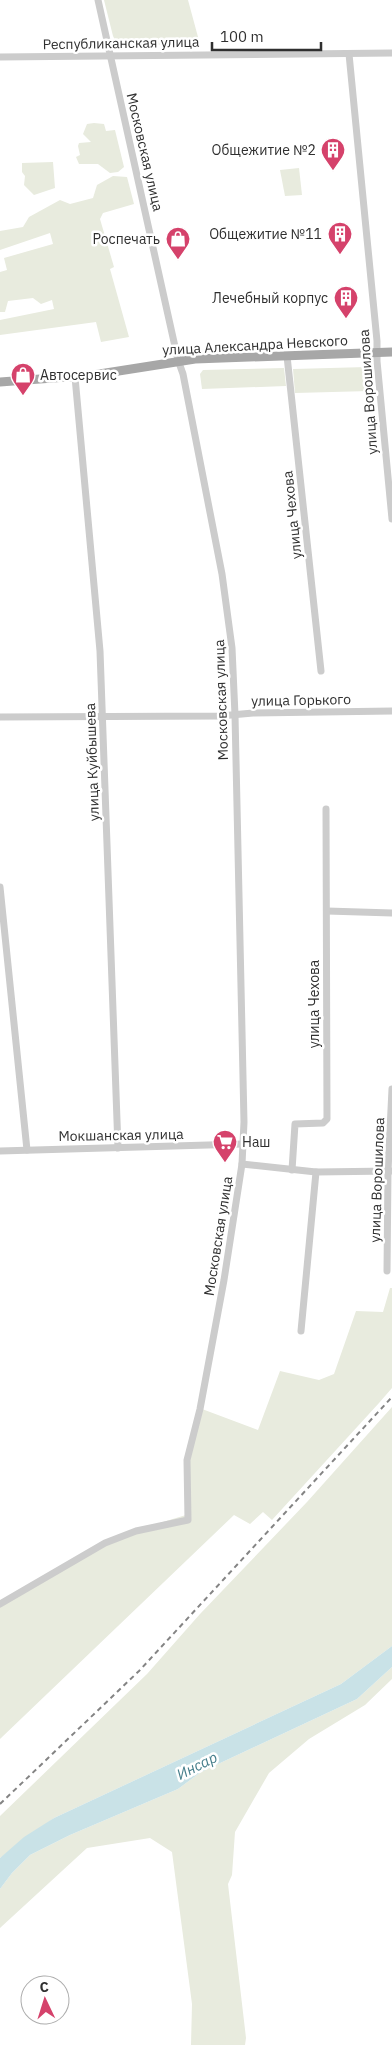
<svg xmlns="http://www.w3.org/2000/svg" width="392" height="2045" font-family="'IBM Plex Sans',sans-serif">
	<rect width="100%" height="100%" fill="#fff"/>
	<g fill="#e8ebde">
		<path d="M104 0H188L198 37 197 44 134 45 131 42H116L113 36Z"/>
		<path d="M94 123 104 124 106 131 115 130 124 167 118 172 110 173 98 164H79L76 157 80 155 78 146 79 143 91 142 83 134 87 124Z"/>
		<path d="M53 162 55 188 34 195 24 185 25 176 22 172V163Z"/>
		<path d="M299 168 302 195 285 196 280 170Z"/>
		<path d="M113 176 127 177 134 204 103 213 100 219 114 267 110 269 129 337 101 342 96 322 0 335V320L54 309 52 300 41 304 33 298 8 301 5 312H0V272L7 270 4 258 53 244 50 233 0 250V231L23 227 29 217 60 200 70 204 93 198 97 185Z"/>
		<path d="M367 367 370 391 295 393 293 369Z"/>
		<path d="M284 368 286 386 202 389 200 374 203 370Z"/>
		<path d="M390 1288H392V1388L379 1403 272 1520 263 1512 250 1524 234 1515 0 1739V1602L107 1539 186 1515 189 1455 202 1409 258 1430 280 1371 319 1380 334 1374 356 1311 383 1312Z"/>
		<path d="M392 1407V1646L341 1684 54 1818 0 1858V1816L147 1674 200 1614 307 1502Z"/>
		<path d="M392 1667V1679L365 1705 309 1739 269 1773 235 1832 232 1875 228 1884 246 2038 245 2045H191L192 2004 172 1852 150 1838 87 1848 0 1928V1889L12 1873 30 1855 70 1835 178 1789 201 1772 357 1699Z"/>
	</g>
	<path fill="#c9e2e7" d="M392 1646V1667L357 1699 201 1772 178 1789 70 1835 30 1855 12 1873 0 1889V1858L24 1837 54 1818 341 1684Z"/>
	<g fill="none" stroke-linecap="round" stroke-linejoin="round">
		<g stroke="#ccc" stroke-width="7">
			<path d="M349 54 377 341V361L392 519"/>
			<path d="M0 57 392 53"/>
			<path d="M287 356 321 671"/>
			<path d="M75 377 100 651 118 1148"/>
			<path d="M0 717 220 716 253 713 392 711"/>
			<path d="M0 887 27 1150"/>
			<path d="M327 911 392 913"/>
			<path d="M0 1151 243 1144"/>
			<path d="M242 1164 316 1172 392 1171"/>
			<path d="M292 1170 295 1124 323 1123 327 1119 326 809"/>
			<path d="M387 1271 388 1171 392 1089"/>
			<path d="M301 1331 316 1172"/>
			<path d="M0 1604 105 1543 136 1531 188 1520 187 1460 200 1409 224 1280 242 1164 244 1122 235 715 232 648 222 574 183 374 178 360 98 0"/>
		</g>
		<path stroke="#a7a7a7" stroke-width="9" d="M0 382 93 375 195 359 392 352"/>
		<path stroke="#848484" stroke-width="2" stroke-dasharray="5 4" stroke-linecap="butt" d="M0 1804 139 1671 392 1397"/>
	</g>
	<defs>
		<symbol id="building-pin" viewBox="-11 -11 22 30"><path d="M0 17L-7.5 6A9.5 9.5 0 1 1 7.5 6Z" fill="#d5426b" stroke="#fff"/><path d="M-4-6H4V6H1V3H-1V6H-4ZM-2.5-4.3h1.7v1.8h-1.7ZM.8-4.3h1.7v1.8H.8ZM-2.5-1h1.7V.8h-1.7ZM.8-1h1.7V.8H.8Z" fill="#fff"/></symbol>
		<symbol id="shop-pin" viewBox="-11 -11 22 30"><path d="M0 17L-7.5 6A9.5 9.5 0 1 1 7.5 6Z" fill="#d5426b" stroke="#fff"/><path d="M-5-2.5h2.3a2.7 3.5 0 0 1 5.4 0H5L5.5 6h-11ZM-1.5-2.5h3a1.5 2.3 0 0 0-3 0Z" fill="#fff"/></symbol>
		<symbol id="supermarket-pin" viewBox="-11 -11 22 30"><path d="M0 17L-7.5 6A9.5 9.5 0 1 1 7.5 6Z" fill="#d5426b" stroke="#fff"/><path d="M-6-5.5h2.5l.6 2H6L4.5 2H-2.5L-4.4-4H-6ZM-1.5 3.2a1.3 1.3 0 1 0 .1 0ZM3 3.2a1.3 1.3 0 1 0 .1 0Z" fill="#fff"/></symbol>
	</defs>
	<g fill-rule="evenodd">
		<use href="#building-pin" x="319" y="136" width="28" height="38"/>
		<use href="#building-pin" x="326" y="220" width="28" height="38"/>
		<use href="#shop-pin" x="164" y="225" width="28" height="38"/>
		<use href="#building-pin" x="332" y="284" width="28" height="38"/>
		<use href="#shop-pin" x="9" y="361" width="28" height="38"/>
		<use href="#supermarket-pin" x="211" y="1128" width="28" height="38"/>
	</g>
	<g text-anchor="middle" stroke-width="5" stroke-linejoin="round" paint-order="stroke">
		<g font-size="14" fill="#2f2f2f" stroke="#fff">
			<text transform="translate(121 43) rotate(-1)" y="5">Республиканская улица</text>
			<text transform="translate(145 152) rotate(77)" y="5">Московская улица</text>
			<text transform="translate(255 345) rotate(-3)" y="5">улица Александра Невского</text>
			<text transform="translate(368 392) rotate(-94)" y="5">улица Ворошилова</text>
			<text transform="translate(292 515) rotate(-96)" y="5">улица Чехова</text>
			<text transform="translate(221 700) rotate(-92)" y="5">Московская улица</text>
			<text transform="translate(301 700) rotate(-1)" y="5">улица Горького</text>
			<text transform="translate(92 762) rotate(-92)" y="5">улица Куйбышева</text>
			<text transform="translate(314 1004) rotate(-90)" y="5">улица Чехова</text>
			<text transform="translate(121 1135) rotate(-1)" y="5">Мокшанская улица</text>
			<text transform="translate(377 1180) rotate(-88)" y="5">улица Ворошилова</text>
			<text transform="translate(218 1236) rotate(-81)" y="5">Московская улица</text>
		</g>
		<g font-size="14" fill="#2f2f2f" stroke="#fff" text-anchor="end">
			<text x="316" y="155">Общежитие №2</text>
			<text x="322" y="239">Общежитие №11</text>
			<text x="160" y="244">Роспечать</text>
			<text x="328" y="303">Лечебный корпус</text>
			<text x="40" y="380" text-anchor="start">Автосервис</text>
			<text x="242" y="1147" text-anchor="start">Наш</text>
		</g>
		<g font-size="15" font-style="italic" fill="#447d8a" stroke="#fff">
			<text transform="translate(197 1766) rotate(-27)" y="5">Инсар</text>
		</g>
	</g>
	<g transform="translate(45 2000) rotate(356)"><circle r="24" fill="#ffffff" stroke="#acacac"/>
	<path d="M0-4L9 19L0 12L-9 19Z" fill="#d5426b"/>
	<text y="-8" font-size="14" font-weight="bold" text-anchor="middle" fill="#2f2f2f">С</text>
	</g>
	<path d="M212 42v8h109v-8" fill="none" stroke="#2f2f2f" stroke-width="2.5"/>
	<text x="220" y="42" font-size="15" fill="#2f2f2f" stroke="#ffffff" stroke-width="4" paint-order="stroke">100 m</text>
</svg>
